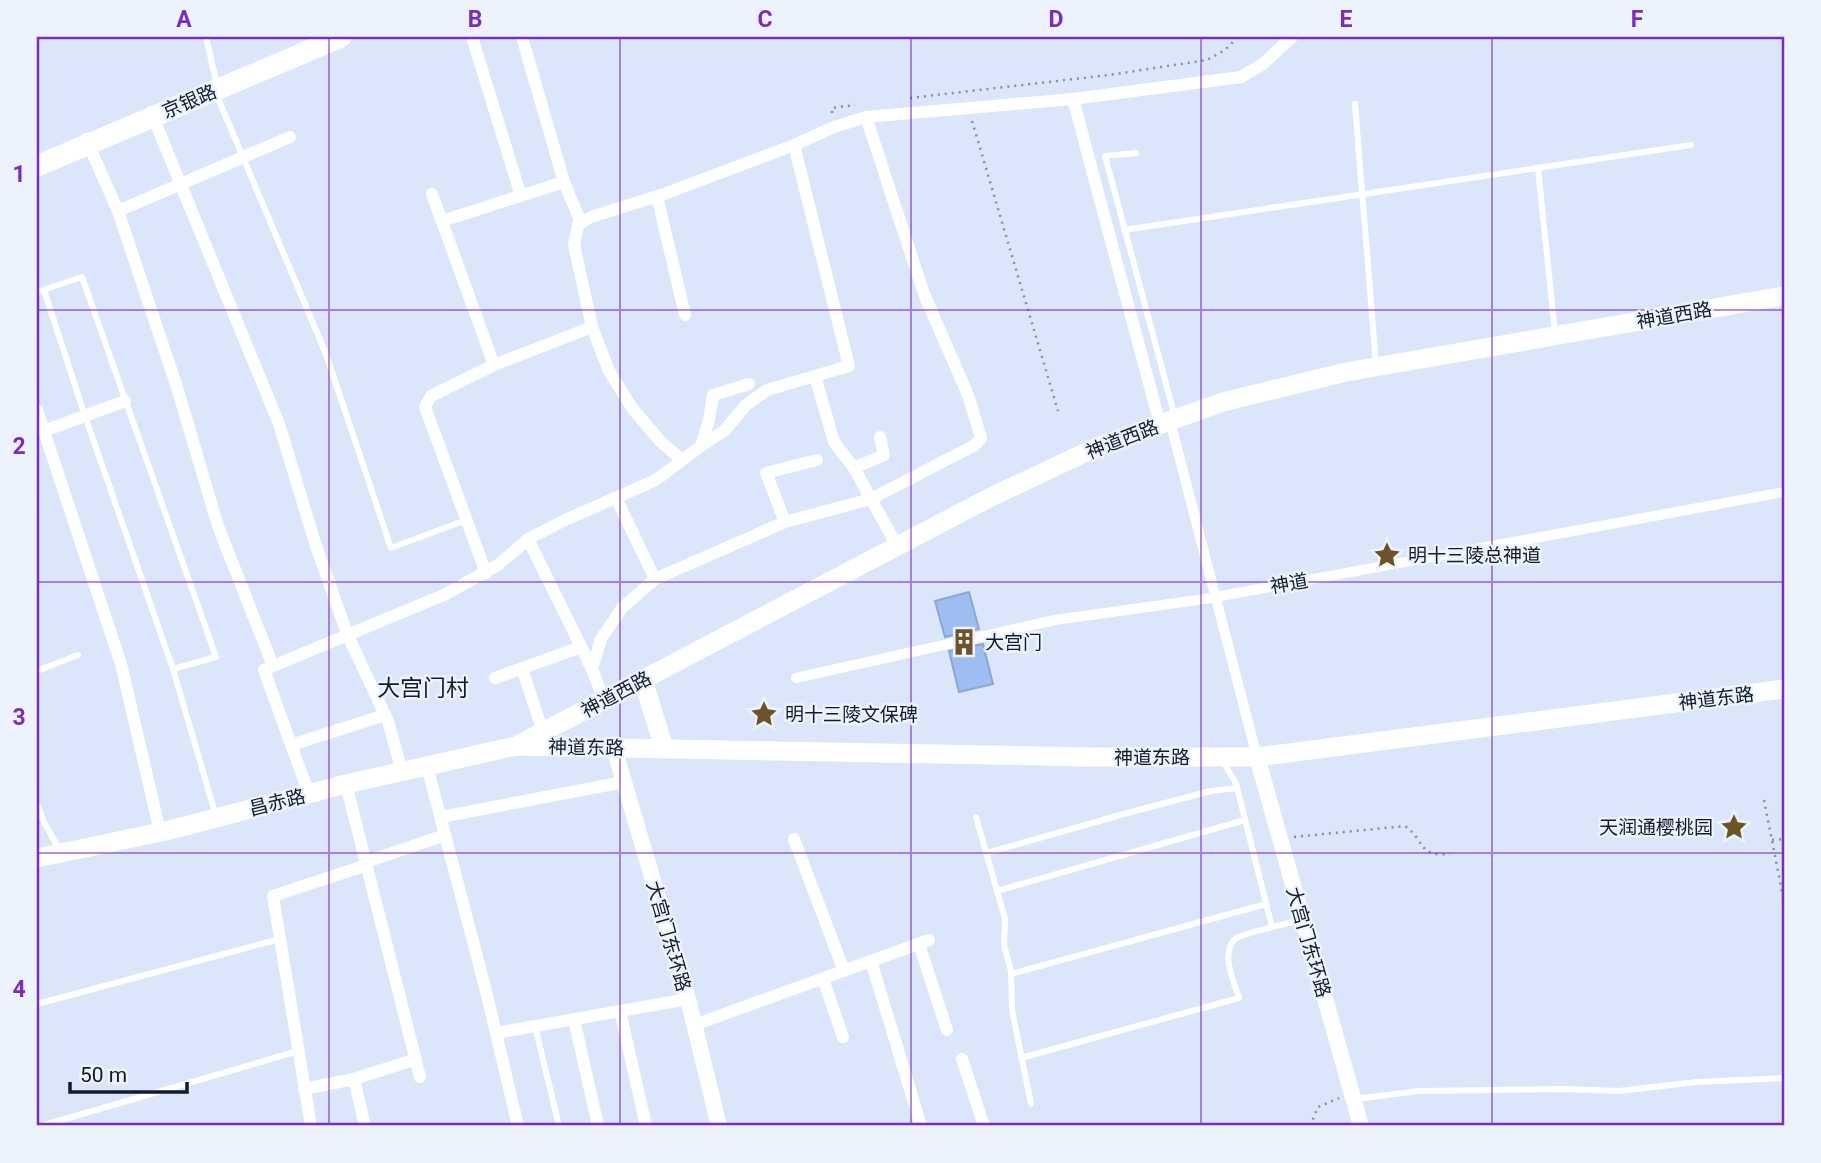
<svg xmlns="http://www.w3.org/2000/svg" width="1821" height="1163" font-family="Roboto,'Noto Sans SC',sans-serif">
	<rect width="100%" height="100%" fill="#dbe6fa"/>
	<g fill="#9ebdf1" stroke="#8ca7d5" stroke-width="2">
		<path d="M969 592 979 629 945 637 935 601Z"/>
		<path d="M983 644 993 684 959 692 949 651Z"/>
	</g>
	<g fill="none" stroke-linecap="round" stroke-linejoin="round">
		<g stroke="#858fa2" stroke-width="2.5" stroke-dasharray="2 5" stroke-linecap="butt">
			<path d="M910 98 1109 75 1207 60 1225 50 1238 37"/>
			<path d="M832 113V108L855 105"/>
			<path d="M972 121 1058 411"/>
			<path d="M1764 800 1784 902"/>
			<path d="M1294 837 1405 826C1426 841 1417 857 1450 854"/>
			<path d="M1772 840 1784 839"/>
			<path d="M1310 1126 1318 1107 1339 1098"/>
		</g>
		<g stroke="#fff" stroke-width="6">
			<path d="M206 37 216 81 215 91 326 354 391 548 466 520"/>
			<path d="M1355 104 1376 365"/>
			<path d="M1136 153 1105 156 1175 417"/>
			<path d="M1538 168 1555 333"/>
			<path d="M1124 230 1691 145"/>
			<path d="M44 290 85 416 173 669"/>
			<path d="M37 292 82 277 216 657 173 669 216 816"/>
			<path d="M37 671 78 655"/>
			<path d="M37 804 45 824 59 849"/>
			<path d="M976 817 1005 919 1004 945 1011 971 1012 1010 1031 1104"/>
			<path d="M987 853 1131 812 1211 791 1237 788"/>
			<path d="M997 891 1245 820"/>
			<path d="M1272 927 1301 920"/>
			<path d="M1011 974 1266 904"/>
			<path d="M37 1004 280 939"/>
			<path d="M535 1026 559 1126"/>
			<path d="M1021 1058 1239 998C1234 982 1220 953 1235 939 1242 934 1263 930 1272 927L1236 783 1223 762"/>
			<path d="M1355 1099 1419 1091 1563 1089 1619 1091 1697 1082 1784 1078"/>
			<path d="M41 1126 298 1051"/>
		</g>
		<g stroke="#fff" stroke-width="10">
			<path d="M1170 421 1257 757"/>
			<path d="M796 678 1055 620 1205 599 1784 492"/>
		</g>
		<g stroke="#fff" stroke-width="12">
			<path d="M472 37 521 196"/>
			<path d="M522 37 564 182"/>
			<path d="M1073 99 1160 424"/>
			<path d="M151 112 279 424 316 546 348 636 388 721 402 772"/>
			<path d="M866 117 1073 99 1241 77 1263 64 1292 37"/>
			<path d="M86 139 118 211 176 384 218 526 273 666 264 670 309 794"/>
			<path d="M432 194 494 365"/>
			<path d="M657 196 685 315"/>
			<path d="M118 211 290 137"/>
			<path d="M442 221 564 182 581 223"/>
			<path d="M815 376 834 442 854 468"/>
			<path d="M37 410 121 664 160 832"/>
			<path d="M44 431 125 401"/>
			<path d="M880 437 884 455 854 468 897 546"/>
			<path d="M701 446 709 420 713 395 749 384"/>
			<path d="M616 498 655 579"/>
			<path d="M785 522 766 473 817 460"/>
			<path d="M528 539 592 669"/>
			<path d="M486 573 425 407 431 396 494 365 592 327"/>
			<path d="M273 666 446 594 498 565 528 539 565 520 656 480 701 446 724 431 746 405 767 390 849 366 794 145"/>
			<path d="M522 668 543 732"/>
			<path d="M495 678 581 647"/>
			<path d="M604 700 592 669 601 639 622 608 655 579 785 522 871 499 975 445 981 438 968 395 924 294 866 117 834 127 794 145 664 194 591 217 578 225 574 245 592 327 609 371 632 408 660 441 682 460"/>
			<path d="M291 745 385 715"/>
			<path d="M427 766 486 991 518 1126"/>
			<path d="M346 784 420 1077"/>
			<path d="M441 817 624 782"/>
			<path d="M794 839 844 971"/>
			<path d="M366 862 445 835"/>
			<path d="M919 944 947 1030"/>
			<path d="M871 961 921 1126"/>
			<path d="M823 979 843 1037"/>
			<path d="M620 1011 646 1126"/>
			<path d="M574 1019 598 1126"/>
			<path d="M694 1025 929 940"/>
			<path d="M496 1033 688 999"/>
			<path d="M962 1059 984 1126"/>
			<path d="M354 1079 365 1126"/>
			<path d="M304 1089 354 1079 416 1059"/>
			<path d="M311 1126 273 896 367 865"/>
		</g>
		<g stroke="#fff" stroke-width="16">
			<path d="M614 748 688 999 719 1126"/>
			<path d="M1257 757 1361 1126"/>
		</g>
		<g stroke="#fff" stroke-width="19">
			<path d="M643 680 664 748"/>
			<path d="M520 744 989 498 1097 447 1175 419 1223 402 1346 372 1784 296"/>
			<path d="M37 858 166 831 346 784 516 746 1091 757H1257L1784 689"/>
		</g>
		<path stroke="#fff" stroke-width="21" d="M37 166 341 37"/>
	</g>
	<path fill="none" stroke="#7b2cbf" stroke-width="2" stroke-opacity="0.55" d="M329 37V1126M620 37V1126M911 37V1126M1201 37V1126M1492 37V1126M37 310H1784M37 582H1784M37 853H1784"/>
	<defs>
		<symbol id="sight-bare" viewBox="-9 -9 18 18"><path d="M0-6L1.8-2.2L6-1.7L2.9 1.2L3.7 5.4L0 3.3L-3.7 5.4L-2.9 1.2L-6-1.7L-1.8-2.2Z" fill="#6d5325" stroke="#edf3fd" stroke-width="2.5" paint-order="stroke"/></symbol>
		<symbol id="building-bare" viewBox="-9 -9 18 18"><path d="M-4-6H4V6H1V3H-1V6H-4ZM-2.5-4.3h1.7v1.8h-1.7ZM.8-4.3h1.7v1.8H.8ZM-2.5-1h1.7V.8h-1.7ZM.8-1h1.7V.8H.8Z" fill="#6d5325" stroke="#edf3fd" stroke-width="2.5" paint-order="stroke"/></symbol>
	</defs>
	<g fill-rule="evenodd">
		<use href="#sight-bare" x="1368" y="536" width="38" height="38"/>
		<use href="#building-bare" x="945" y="623" width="38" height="38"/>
		<use href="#sight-bare" x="745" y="695" width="38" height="38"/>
		<use href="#sight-bare" x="1715" y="808" width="38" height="38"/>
	</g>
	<g text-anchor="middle" stroke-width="5" stroke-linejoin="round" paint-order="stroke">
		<g font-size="19" fill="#111b2c" stroke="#edf3fd">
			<text transform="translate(189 101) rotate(-23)" y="7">京银路</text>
			<text transform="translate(1674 315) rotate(-10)" y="7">神道西路</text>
			<text transform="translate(1122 439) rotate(-21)" y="7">神道西路</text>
			<text transform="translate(1289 583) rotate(-10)" y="7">神道</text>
			<text transform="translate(616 694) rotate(-28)" y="7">神道西路</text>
			<text transform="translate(1716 698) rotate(-7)" y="7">神道东路</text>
			<text transform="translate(586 747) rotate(1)" y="7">神道东路</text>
			<text x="1152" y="764">神道东路</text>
			<text transform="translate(277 802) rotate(-14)" y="7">昌赤路</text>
			<text transform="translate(669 936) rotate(74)" y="7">大宫门东环路</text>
			<text transform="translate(1309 942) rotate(74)" y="7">大宫门东环路</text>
		</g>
		<g font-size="19" fill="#111b2c" stroke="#edf3fd" text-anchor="start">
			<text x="1408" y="562">明十三陵总神道</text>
			<text x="985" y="649">大宫门</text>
			<text x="785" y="721">明十三陵文保碑</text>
			<text x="1713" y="834" text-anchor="end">天润通樱桃园</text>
		</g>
		<g font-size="23" fill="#111b2c" stroke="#edf3fd">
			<text x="423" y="696">大宫门村</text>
		</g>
	</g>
	<rect width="1821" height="1163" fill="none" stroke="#edf3fd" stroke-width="77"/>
	<path d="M70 1082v10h117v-10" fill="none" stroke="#111b2c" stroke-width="3.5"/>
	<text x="80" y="1082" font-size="21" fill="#111b2c" stroke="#edf3fd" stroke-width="5" paint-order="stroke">50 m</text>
	<rect x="38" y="38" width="1745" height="1086" fill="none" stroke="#7b2cbf" stroke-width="2.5"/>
	<g font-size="23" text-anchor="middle" font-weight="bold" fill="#7b2cbf">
		<text x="184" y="27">A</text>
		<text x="475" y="27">B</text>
		<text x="765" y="27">C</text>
		<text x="1056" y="27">D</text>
		<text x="1346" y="27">E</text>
		<text x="1637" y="27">F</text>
		<text x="19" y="182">1</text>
		<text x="19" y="454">2</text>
		<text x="19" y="725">3</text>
		<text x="19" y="997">4</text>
	</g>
</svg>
